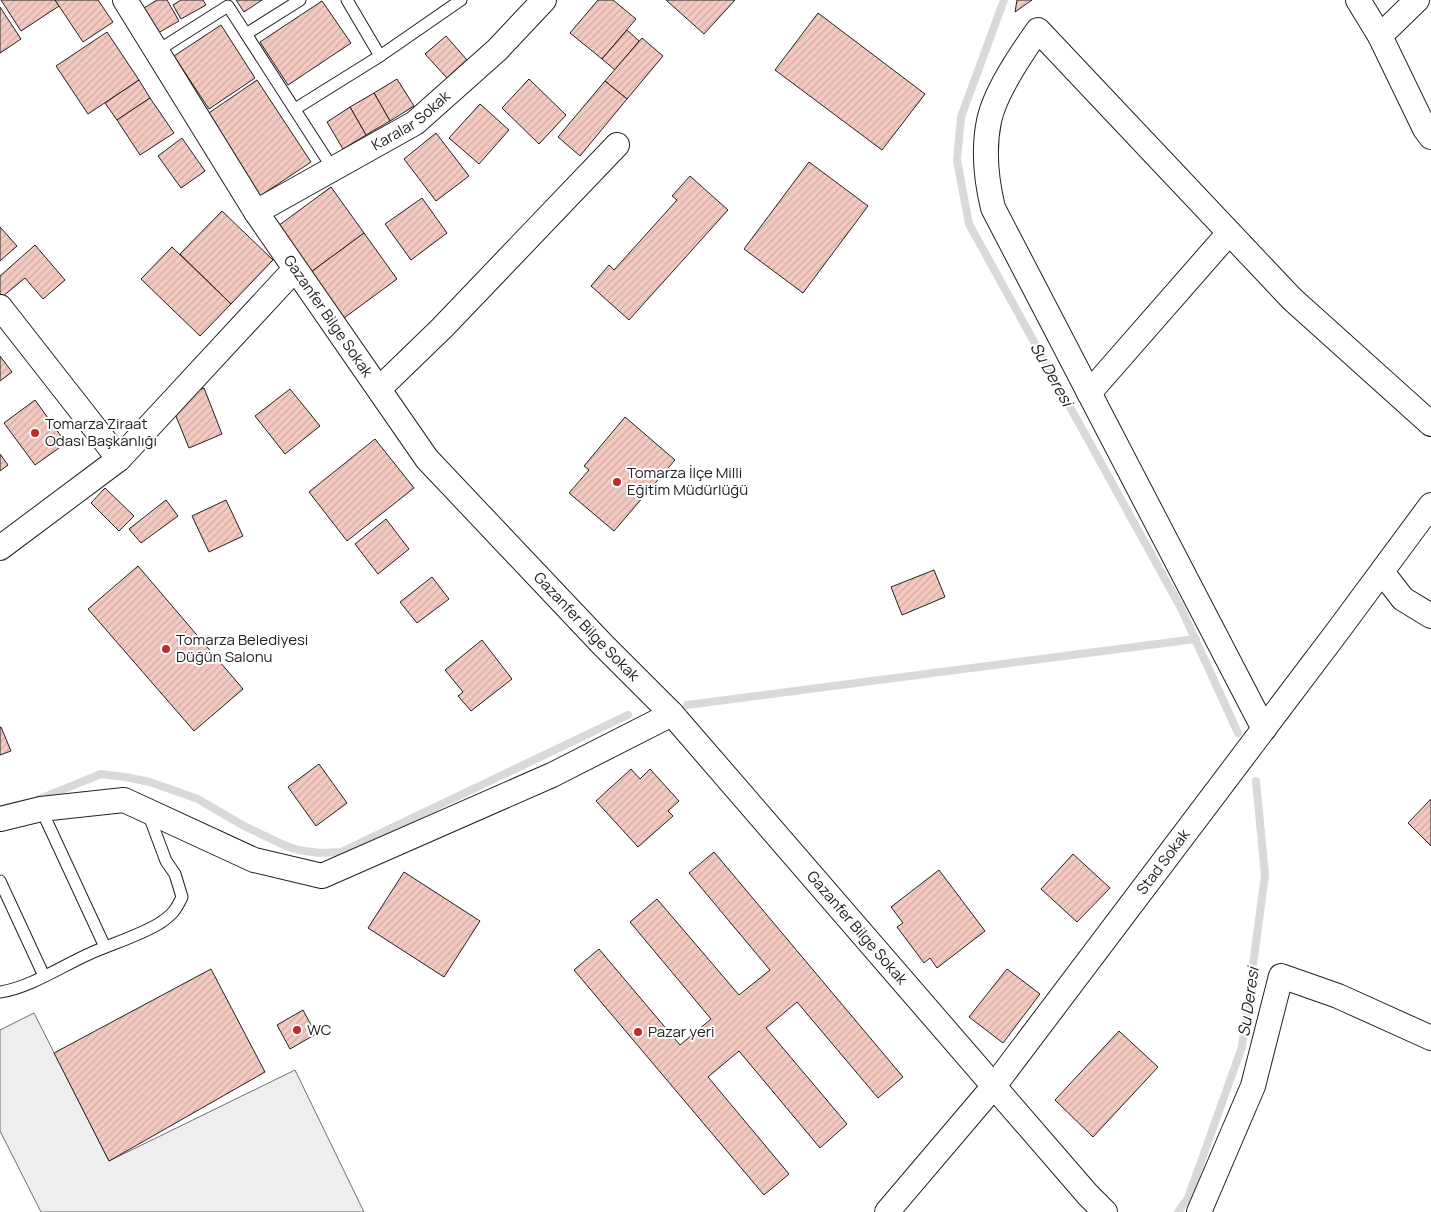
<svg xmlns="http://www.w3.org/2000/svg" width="1431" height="1212" font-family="Manrope,sans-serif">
	<defs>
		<pattern id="building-hatch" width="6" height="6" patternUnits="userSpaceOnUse" patternTransform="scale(1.25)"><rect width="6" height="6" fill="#f3c9c0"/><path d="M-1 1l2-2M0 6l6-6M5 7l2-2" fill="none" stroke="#d0aca5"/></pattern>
	</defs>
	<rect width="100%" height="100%" fill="#fff"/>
	<path fill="#eee" stroke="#6f6f6f" d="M34 1013 109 1161 295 1070 364 1212H41L0 1131V1030Z"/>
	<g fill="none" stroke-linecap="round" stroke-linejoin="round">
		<g stroke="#d9d9d9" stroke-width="8">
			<path d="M1004 0 961 117 957 160 969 224 1181 608 1238 733"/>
			<path d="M687 705 1196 639"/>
			<path d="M37 800 101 774 125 777 150 782 198 799 242 825 284 845 298 850 320 853 341 852 628 715"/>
			<path d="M1178 1212 1188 1198 1242 1047 1265 875 1256 781"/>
		</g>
	</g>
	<g fill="url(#building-hatch)" stroke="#222">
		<path d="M1 0H55L59 6 21 31Z"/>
		<path d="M55 0H98L113 22 83 42Z"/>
		<path d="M157 0H167L179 21 158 33 144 8Z"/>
		<path d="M181 0H203L206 5 181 19 173 5Z"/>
		<path d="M236 0H262L244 12Z"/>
		<path d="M598 0H613L636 19 602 59 570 33Z"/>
		<path d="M666 0H735L704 34Z"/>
		<path d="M1017 0H1032L1015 12Z"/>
		<path d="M322 1 351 43 288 85 260 42Z"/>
		<path d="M0 7 21 39 0 53Z"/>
		<path d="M818 13 925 94 882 150 775 70Z"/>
		<path d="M221 25 255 78 209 109 174 56Z"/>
		<path d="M627 30 639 41 615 70 602 59Z"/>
		<path d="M107 32 139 80 88 114 56 66Z"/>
		<path d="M446 36 467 60 447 78 425 54Z"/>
		<path d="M642 38 663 56 627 99 605 81Z"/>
		<path d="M397 79 414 106 390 121 374 93Z"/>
		<path d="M529 79 566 115 539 144 502 108Z"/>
		<path d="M139 80 150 98 117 120 105 103Z"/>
		<path d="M257 80 311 162 257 198 203 117Z"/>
		<path d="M605 81 627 99 580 156 558 137Z"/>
		<path d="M374 93 390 121 366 135 350 107Z"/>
		<path d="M150 98 174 133 140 155 117 120Z"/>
		<path d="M480 104 509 130 479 164 449 138Z"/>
		<path d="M350 107 366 135 343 149 327 122Z"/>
		<path d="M436 133 469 176 436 201 404 159Z"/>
		<path d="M182 138 205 171 181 188 158 156Z"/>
		<path d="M809 162 868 206 803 293 744 249Z"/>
		<path d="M690 176 728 210 629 320 591 286 609 265 614 270 677 200 672 196Z"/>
		<path d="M331 187 364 233 311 272 278 226Z"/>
		<path d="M422 198 447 233 411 260 385 224Z"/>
		<path d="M222 211 273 260 231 304 180 254Z"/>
		<path d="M0 227 17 246 0 261Z"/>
		<path d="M364 233 397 279 344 318 311 272Z"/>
		<path d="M35 245 65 280 43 299 25 278 2 297 0 294V276Z"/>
		<path d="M172 247 231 304 200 336 141 279Z"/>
		<path d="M0 356 12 372 0 381Z"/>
		<path d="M204 388 222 434 189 448 173 409 184 396Z"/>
		<path d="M290 389 320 426 285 454 255 416Z"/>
		<path d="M35 400 66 443 35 465 4 423Z"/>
		<path d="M625 417 675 460 614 531 569 493 589 470 584 466Z"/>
		<path d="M375 439 414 488 347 541 309 492Z"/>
		<path d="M0 454 8 465 0 471Z"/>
		<path d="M105 488 134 516 119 531 91 503Z"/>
		<path d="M166 500 178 516 141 543 129 529Z"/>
		<path d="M226 500 243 536 209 552 192 516Z"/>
		<path d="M386 519 409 549 378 574 355 544Z"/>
		<path d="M138 566 243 689 194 731 88 609Z"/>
		<path d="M934 570 945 597 902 615 891 587Z"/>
		<path d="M432 577 449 599 417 623 400 602Z"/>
		<path d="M482 640 512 679 471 711 458 696 463 692 445 670Z"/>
		<path d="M0 727H1L11 751 0 755Z"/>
		<path d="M319 764 347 803 316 826 288 787Z"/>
		<path d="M631 769 640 779 650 769 679 801 668 811 673 816 638 847 596 801Z"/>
		<path d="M1431 799V846L1408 823Z"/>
		<path d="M714 852 903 1077 878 1098 797 1002 766 1028 847 1124 820 1148 739 1051 708 1077 789 1174 764 1195 574 970 599 949 680 1045 711 1019 630 922 657 899 739 995 770 970 689 873Z"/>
		<path d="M1073 854 1110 888 1077 922 1041 889Z"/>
		<path d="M939 870 985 931 937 968 930 958 924 963 897 927 903 923 891 907Z"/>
		<path d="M404 872 480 921 444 977 368 928Z"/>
		<path d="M211 969 265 1072 109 1161 54 1053Z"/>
		<path d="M1007 969 1040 994 1003 1043 969 1017Z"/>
		<path d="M303 1010 316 1034 290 1049 277 1025Z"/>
		<path d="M1119 1031 1158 1067 1093 1137 1055 1100Z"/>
	</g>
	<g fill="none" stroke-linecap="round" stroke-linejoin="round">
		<defs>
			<g id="lane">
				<path d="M347 0 380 56"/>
				<path d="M246 34 300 0"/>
				<path d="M157 51 228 6 333 169"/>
				<path d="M295 109 380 56 461 0"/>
				<path d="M41 809 105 947"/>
				<path d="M0 881 44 976"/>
				<path d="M0 992C29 988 62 966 89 954 111 944 139 936 160 923 172 915 176 910 182 897L175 874 166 861 148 813"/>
			</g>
			<g id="street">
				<path id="s1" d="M125 0 256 212 427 459 603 645 672 714 1088 1195 1105 1212"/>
				<path d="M1358 0 1380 36 1425 129 1431 137"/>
				<path d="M1380 36 1417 0"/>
				<path id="s2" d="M256 212 415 123 497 50 544 0"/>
				<path d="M0 307 119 459"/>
				<path d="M379 389 442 328 617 145"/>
				<path d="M1089 393 1229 233"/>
				<path d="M0 548 119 459 295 269"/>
				<path d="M1382 572 1403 599 1431 616"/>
				<path d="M1264 729 993 208C986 179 983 150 989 121 995 92 1021 54 1038 30L1292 299 1431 424"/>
				<path d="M0 819 41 809 124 800 254 860 322 876 552 775 672 714"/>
				<path id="s3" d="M887 1212 994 1086 1340 628 1431 505"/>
				<path d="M1199 1212 1253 1086 1281 976 1338 996 1431 1038"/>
			</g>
		</defs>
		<use href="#lane" stroke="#222" stroke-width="13"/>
		<use href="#street" stroke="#222" stroke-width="26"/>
		<use href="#lane" stroke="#fff" stroke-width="11"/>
		<use href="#street" stroke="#fff" stroke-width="24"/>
	</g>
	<g fill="#c62828" stroke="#fff" stroke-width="2">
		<circle cx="35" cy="433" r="5"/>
		<circle cx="617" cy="482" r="5"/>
		<circle cx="166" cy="649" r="5"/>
		<circle cx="297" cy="1030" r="5"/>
		<circle cx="638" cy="1032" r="5"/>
	</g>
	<g text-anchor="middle" stroke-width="4" stroke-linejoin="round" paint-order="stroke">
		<g font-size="15" fill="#222" stroke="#fff">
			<text dy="5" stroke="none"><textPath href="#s2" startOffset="180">Karalar Sokak</textPath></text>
			<text dy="5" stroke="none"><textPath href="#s1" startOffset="376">Gazanfer Bilge Sokak</textPath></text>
			<text dy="5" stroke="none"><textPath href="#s1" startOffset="781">Gazanfer Bilge Sokak</textPath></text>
			<text dy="5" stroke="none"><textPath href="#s3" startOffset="446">Stad Sokak</textPath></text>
			<text dy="5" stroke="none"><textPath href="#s1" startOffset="1186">Gazanfer Bilge Sokak</textPath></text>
		</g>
		<g font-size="15" fill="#222" stroke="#fff" text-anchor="start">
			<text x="45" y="429">Tomarza Ziraat<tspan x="45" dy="17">Odası Başkanlığı</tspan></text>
			<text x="627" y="478">Tomarza İlçe Milli<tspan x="627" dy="17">Eğitim Müdürlüğü</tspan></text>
			<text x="176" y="645">Tomarza Belediyesi<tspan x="176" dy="17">Düğün Salonu</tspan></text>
			<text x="307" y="1035">WC</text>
			<text x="648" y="1037">Pazar yeri</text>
		</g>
		<g font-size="16" font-style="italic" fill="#222" stroke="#fff">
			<text transform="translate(1052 374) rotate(61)" y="6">Su Deresi</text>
			<text transform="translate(1248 1002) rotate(-82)" y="6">Su Deresi</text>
		</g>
	</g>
</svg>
